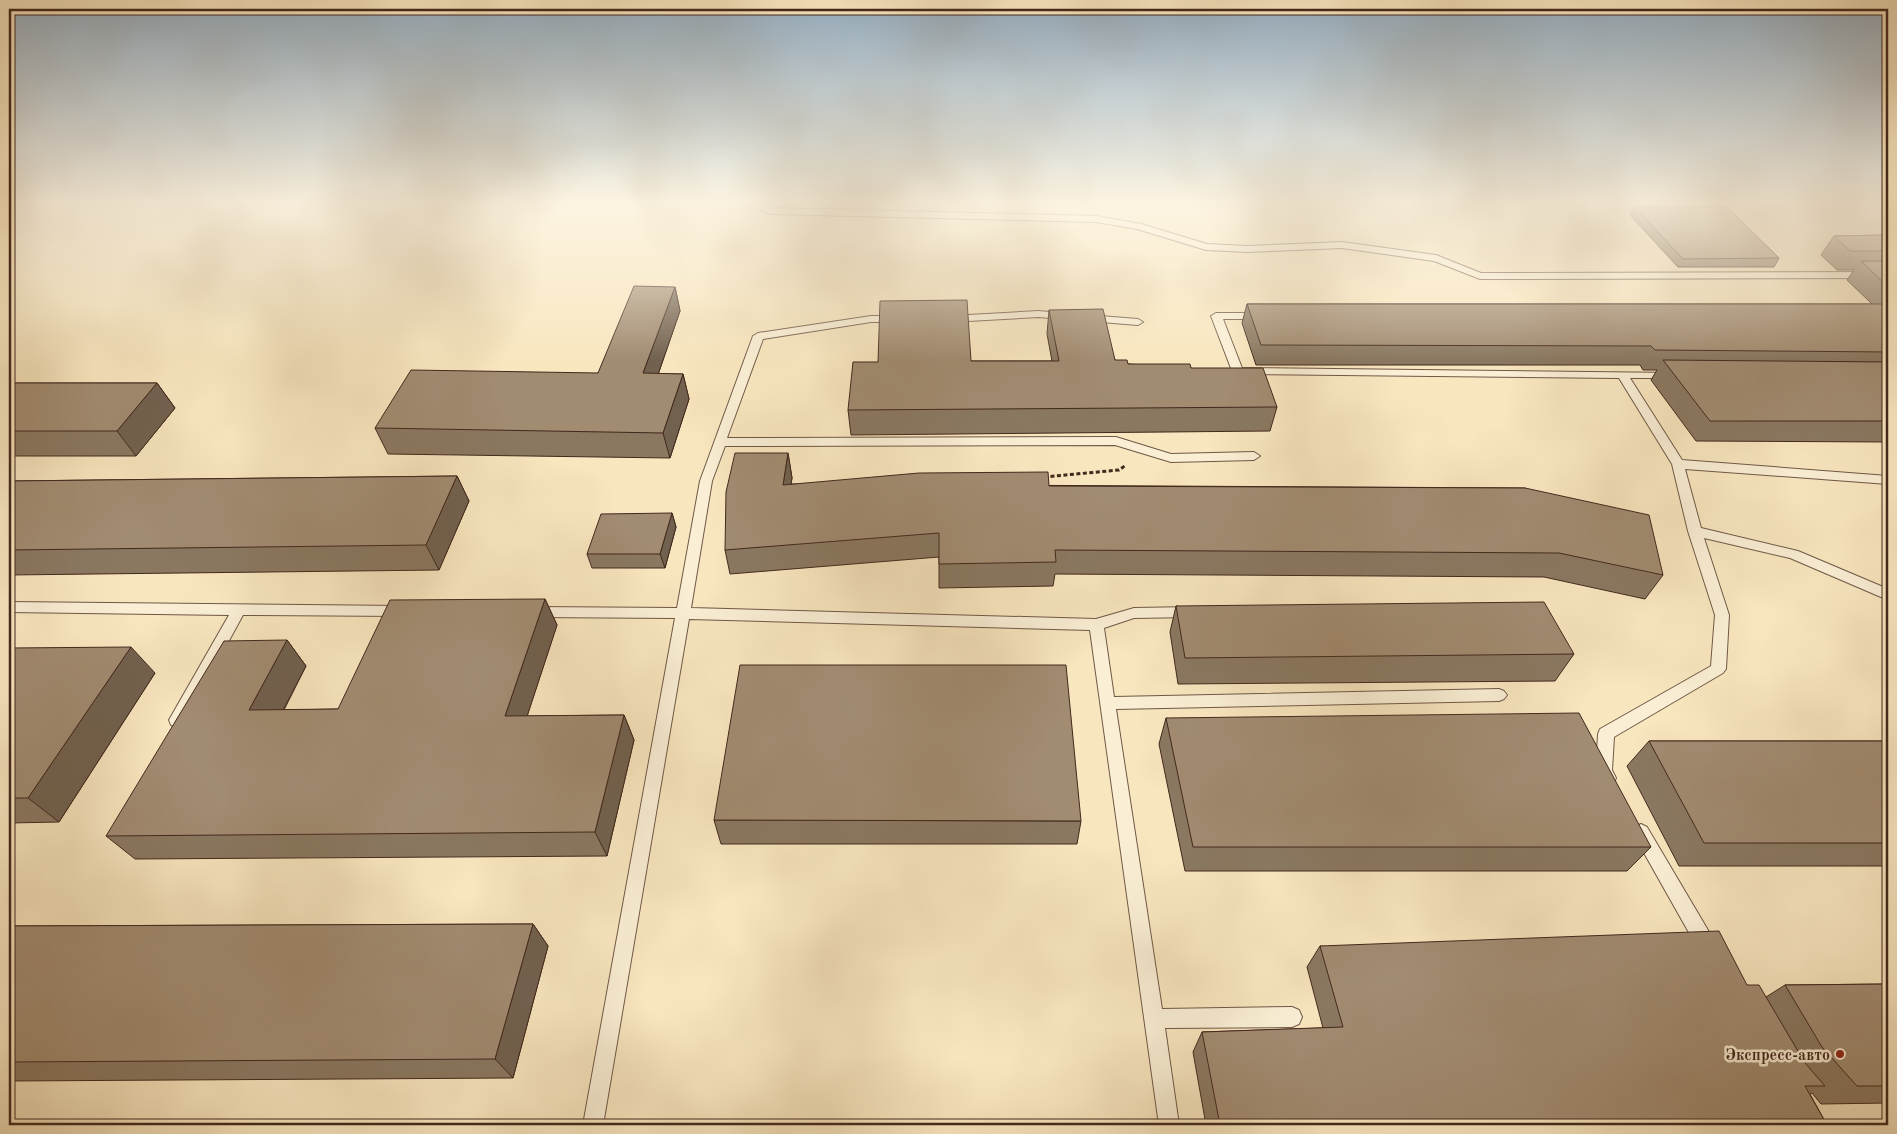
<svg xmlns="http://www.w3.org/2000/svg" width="1897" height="1134" font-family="'Old Standard TT',serif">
	<rect width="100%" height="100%" fill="#f8e6bf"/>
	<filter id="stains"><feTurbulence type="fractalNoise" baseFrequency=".004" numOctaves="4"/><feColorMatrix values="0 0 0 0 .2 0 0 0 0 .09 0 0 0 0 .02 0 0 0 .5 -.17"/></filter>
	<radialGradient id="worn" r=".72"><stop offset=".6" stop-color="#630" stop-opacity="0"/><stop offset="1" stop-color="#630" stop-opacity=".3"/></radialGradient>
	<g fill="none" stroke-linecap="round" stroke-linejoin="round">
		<defs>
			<g id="service">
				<path d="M742 202H755L772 208 1096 216 1141 224 1207 244 1247 246 1342 242 1436 255 1481 273 1888 272V278L1480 279 1434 261 1342 248 1247 252 1206 250 1137 229 1096 222 771 214Z"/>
				<path d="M1038 311 1138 319 1143 322 1138 325 1038 317 950 322 945 319 950 316Z"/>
				<path d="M1216 313H1261L1266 316 1261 319H1223L1242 368 1677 373 1679 375 1677 377 1673 378H1630L1682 460 1888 476V484L1685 469 1701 528 1798 551 1888 589V600L1790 558 1704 538 1729 615 1726 669 1723 673 1614 737 1612 770 1616 778 1614 783 1608 785 1602 783 1596 771 1598 734 1600 729 1711 666 1715 615 1688 531 1672 464 1619 378 1238 374 1232 371 1211 316Z"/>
				<path d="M871 316H898L903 319 898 322H871L763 339 727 438 1116 437 1171 454 1254 452 1260 456 1254 460 1171 462 1115 445 725 446 712 481 691 608 1096 619 1134 608 1193 607 1198 608 1200 612 1198 616 1193 617 1134 618 1104 628 1114 697 1499 689 1504 691 1507 695 1504 699 1499 701 1116 709 1162 1009 1292 1007 1299 1010 1302 1017 1299 1024 1292 1027 1165 1028 1179 1125H1159L1090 630 689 619 603 1125H583L675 618 532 617 527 616 525 612 527 608 532 607 677 608 700 481 753 336 758 333Z"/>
				<path d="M9 602 403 606 408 607 410 611 408 615 403 616 243 615 183 725 177 727 171 725 169 720 229 615 9 612Z"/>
				<path d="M1641 824 1647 827 1715 942 1717 948 1715 954 1708 957 1701 954 1635 837 1632 832 1635 827Z"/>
			</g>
		</defs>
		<use href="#service" stroke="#705846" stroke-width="2"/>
		<path stroke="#43281d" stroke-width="3" stroke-dasharray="4 2.5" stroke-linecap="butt" d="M1044 477 1119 470 1126 465"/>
		<use href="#service" fill="#faefd5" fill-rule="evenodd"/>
	</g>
	<g fill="#8a7861" stroke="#43281d">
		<path d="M1634 207 1779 258 1774 267H1678L1630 215Z"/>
		<path d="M1888 235V442L1696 441 1651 380 1657 370H1643L1640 365H1256L1242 323 1247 304H1872L1847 280 1854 270H1837L1821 255 1834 236Z"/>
		<path d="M675 287 680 311 658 374H683L689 399 670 458 388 454 375 428 598 373Z"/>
		<path d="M1049 310 1115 360 1128 364 1191 368 1277 407 1270 431 851 435 848 410 971 361H1052L1047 334Z"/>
		<path d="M9 383H157L175 408 136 456H9Z"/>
		<path d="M788 453 792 478 791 484 1525 488 1663 575 1645 599 1544 577 1055 574 1053 586 939 588V557L730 574 725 550Z"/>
		<path d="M457 476 469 501 439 570 9 575V481Z"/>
		<path d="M672 513 676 527 665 568H592L587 554Z"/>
		<path d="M545 599 557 625 527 716 624 715 634 740 607 856 135 859 106 836 287 640 306 666 284 710 338 709Z"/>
		<path d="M1176 606 1574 654 1555 681 1178 684 1170 632Z"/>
		<path d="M9 648 155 673 59 822 9 823Z"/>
		<path d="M1166 718 1651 847 1627 871H1185L1159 744Z"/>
		<path d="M1649 741H1888V866H1679L1627 766Z"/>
		<path d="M714 820 1081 821 1077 844H721Z"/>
		<path d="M533 924 548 946 513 1078 9 1081V926Z"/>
		<path d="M1320 946 1747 985 1766 997 1785 985 1888 984V1103L1821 1104 1812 1093 1810 1094 1827 1125H1206L1193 1052 1202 1032 1323 1028 1307 967Z"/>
	</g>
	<g fill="#71614f" stroke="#43281d">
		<path d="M675 287 680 311 650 398 643 373Z"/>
		<path d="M683 374 689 399 670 458 663 433Z"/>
		<path d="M157 383 175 408 136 456 117 431Z"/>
		<path d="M788 453 792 478 787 509 783 485Z"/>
		<path d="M457 476 469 501 439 570 426 545Z"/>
		<path d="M672 513 676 527 665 568 660 554Z"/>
		<path d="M545 599 557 625 519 741 505 716Z"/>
		<path d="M287 640 306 666 270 735 249 710Z"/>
		<path d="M131 647 155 673 59 822 28 798Z"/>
		<path d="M624 715 634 740 607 856 595 832Z"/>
		<path d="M533 924 548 946 513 1078 495 1059Z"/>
	</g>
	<g fill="#a18b71" stroke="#43281d">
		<path d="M1726 206 1779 258 1683 259 1634 207Z"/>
		<path d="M1888 235V251H1850L1834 236Z"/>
		<path d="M1861 261H1888V287Z"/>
		<path d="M634 286 675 287 643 373 683 374 663 433 375 428 411 370 598 373Z"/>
		<path d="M967 300 971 361H1059L1049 310 1103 309 1115 360H1127L1128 364H1190L1191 368H1263L1277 407 848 410 853 362H878L880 301Z"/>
		<path d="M1247 304H1888V352L1655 350 1651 346 1261 345Z"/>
		<path d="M1663 360 1888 362V421H1710Z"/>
		<path d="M9 383H157L117 431H9Z"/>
		<path d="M735 453H788L783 485 919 473 1048 472 1049 486 1525 488 1649 515 1663 575 1559 553 1055 550 1056 562 939 564V533L725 550 726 492Z"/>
		<path d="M457 476 426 545 9 550V481Z"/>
		<path d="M672 513 660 554H587L601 514Z"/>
		<path d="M545 599 505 716 624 715 595 832 106 836 224 641 287 640 249 710 338 709 390 600Z"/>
		<path d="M1544 602 1574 654 1185 658 1176 606Z"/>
		<path d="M131 647 28 798H9V648Z"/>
		<path d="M740 665H1066L1081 821 714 820Z"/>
		<path d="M1579 713 1651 847H1193L1166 718Z"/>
		<path d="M1649 741H1888V843H1704Z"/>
		<path d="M533 924 495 1059 9 1062V926Z"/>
		<path d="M1719 931 1747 985H1759L1805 1063 1825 1086H1805L1827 1125H1220L1202 1032 1343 1027 1320 946Z"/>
		<path d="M1888 984V1086H1857L1822 1047 1785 985Z"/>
	</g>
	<linearGradient id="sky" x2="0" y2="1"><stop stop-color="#95aec2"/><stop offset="0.56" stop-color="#fcf4e2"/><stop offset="1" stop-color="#fcf4e2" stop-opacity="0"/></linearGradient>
	<rect width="1897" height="361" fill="url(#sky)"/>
	<circle fill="#8f2418" stroke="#faefd5" stroke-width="2" cx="1840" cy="1054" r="5"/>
	<g text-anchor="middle" stroke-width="5" stroke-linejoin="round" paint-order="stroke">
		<g font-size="16" font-weight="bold" fill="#43281d" stroke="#faefd5" text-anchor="end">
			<text x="1830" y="1060">Экспресс-авто</text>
		</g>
	</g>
	<rect width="1897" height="1134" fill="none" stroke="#f8e6bf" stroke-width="30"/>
	<rect x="10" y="10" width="1877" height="1114" fill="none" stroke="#43281d" stroke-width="2.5"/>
	<rect x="15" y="15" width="1867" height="1104" fill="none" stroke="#43281d"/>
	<rect width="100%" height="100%" filter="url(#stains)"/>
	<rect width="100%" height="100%" fill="url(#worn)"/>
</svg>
